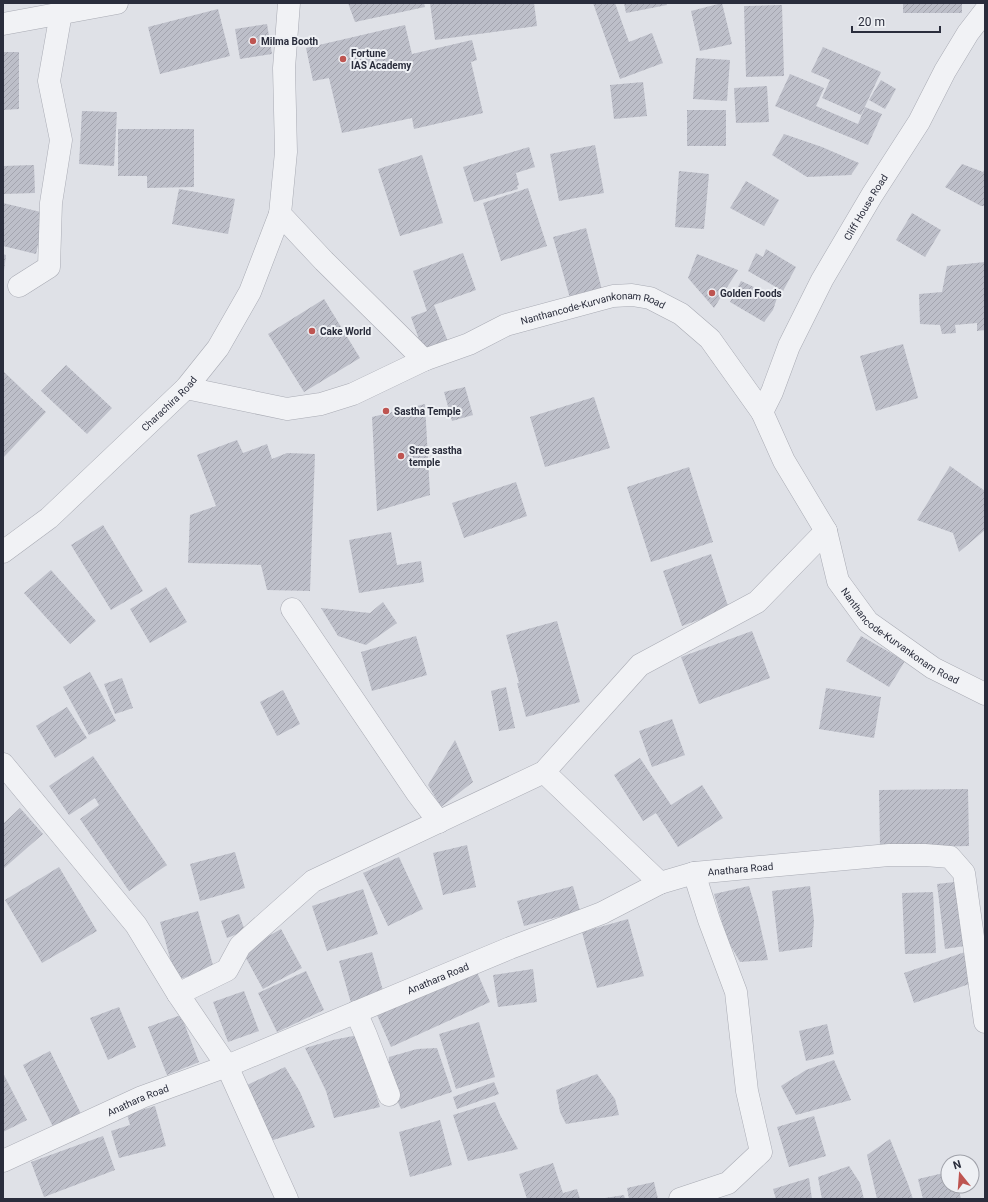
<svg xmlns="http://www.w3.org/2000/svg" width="988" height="1202" font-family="Roboto,sans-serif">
	<defs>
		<pattern id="building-hatch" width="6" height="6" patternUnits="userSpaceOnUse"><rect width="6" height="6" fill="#bdbfc9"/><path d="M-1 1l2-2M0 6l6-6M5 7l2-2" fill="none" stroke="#a3a4ae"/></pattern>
	</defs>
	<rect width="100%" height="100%" fill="#dfe1e7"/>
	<g fill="url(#building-hatch)">
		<path d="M348 3H424L425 7 355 22Z"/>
		<path d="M430 3H534L537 26 435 40Z"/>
		<path d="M593 3H615L629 42 652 33 663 63 620 79Z"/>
		<path d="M624 3H666L667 5 626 13Z"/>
		<path d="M722 3 732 44 700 51 691 11Z"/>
		<rect x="903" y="3" width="59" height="10"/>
		<path d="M782 5 784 76 746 77 744 6Z"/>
		<path d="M218 9 230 56 160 74 148 27Z"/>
		<path d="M267 24 272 54 240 59 235 29Z"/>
		<path d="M405 25 412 54 472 40 477 60 471 62 483 113 414 129 412 118 342 133 329 78 313 81 306 48Z"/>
		<path d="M823 47 881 72 861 115 822 98 830 80 811 72Z"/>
		<path d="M3 52H19V109L3 110Z"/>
		<path d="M696 58 730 60 727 101 693 99Z"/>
		<path d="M790 74 824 88 816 106 858 124 865 107 882 114 868 145 775 106Z"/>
		<path d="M881 80 896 89 885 109 869 100Z"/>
		<path d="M643 82 647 116 614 119 610 85Z"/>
		<path d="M767 86 769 122 736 123 734 88Z"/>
		<rect x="687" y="110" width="39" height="36"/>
		<path d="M82 111 117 112 114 166 79 164Z"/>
		<path d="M118 129H194V187L147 188V176H118Z"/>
		<path d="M784 134 822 147 859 163 851 175 807 177 772 155Z"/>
		<path d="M595 145 604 193 559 201 550 154Z"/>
		<path d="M529 147 535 167 516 173 519 185 517 186 518 189 474 202 463 167Z"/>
		<path d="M422 155 443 223 400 236 378 169Z"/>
		<path d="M962 164 983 172 985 168V206H981L945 187Z"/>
		<path d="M34 165 35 193 3 194V166Z"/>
		<path d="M679 171 709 174 704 229 675 227Z"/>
		<path d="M746 181 779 200 764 226 730 208Z"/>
		<path d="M528 188 547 246 501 261 483 203Z"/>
		<path d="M179 189 235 199 228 234 172 224Z"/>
		<path d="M3 203 45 213 36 254 3 246Z"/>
		<path d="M912 213 941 230 925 257 896 240Z"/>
		<path d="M586 228 603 294 571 302 553 237Z"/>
		<path d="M766 249 796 267 783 291 748 271 756 253 763 257Z"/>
		<path d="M463 253 476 290 434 305 450 347 425 356 411 317 427 311 413 271Z"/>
		<path d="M3 254 6 255 4 271H3Z"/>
		<path d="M697 254 738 270 714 308 688 278Z"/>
		<path d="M985 262V330L977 331V323L955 325 956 333 942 334 940 325 920 324 919 294 942 292 947 266Z"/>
		<path d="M741 281 777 298 773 310 764 322 730 302Z"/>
		<path d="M324 299 360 358 304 392 268 334Z"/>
		<path d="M903 344 918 398 876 411 860 356Z"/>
		<path d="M66 365 112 408 87 434 41 391Z"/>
		<path d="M3 371 46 412 3 458Z"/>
		<path d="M465 387 473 415 452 421 444 392Z"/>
		<path d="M594 397 610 448 545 467 530 417Z"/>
		<path d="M425 404 430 495 377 511 372 417Z"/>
		<path d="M237 440 243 453 267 444 272 459 287 453 315 454 310 591 267 590 261 565 188 563 190 515 216 506 197 455Z"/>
		<path d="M950 466 985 491V530L959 552 953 533 917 520Z"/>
		<path d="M689 467 713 542 651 562 627 487Z"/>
		<path d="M516 482 527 516 464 538 452 503Z"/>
		<path d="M103 525 143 591 111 610 71 545Z"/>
		<path d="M391 532 397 565 421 561 424 582 359 593 349 540Z"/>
		<path d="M711 554 729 609 682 626 663 571Z"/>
		<path d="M51 570 96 621 70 644 24 593Z"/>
		<path d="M166 587 187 622 150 643 130 609Z"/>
		<path d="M383 602 397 623 366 645 338 636 321 608 370 613Z"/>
		<path d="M557 621 580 702 526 717 517 683H519L506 635Z"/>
		<path d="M752 631 770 678 699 704 681 657Z"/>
		<path d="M416 636 427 675 372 691 361 652Z"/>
		<path d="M861 636 905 661 889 687 846 661Z"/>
		<path d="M90 672 116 721 89 735 63 687Z"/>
		<path d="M122 678 133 708 115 714 104 684Z"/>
		<path d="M506 687 515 728 499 731 491 691Z"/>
		<path d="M826 688 881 697 874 738 819 729Z"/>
		<path d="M283 690 300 724 277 736 260 702Z"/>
		<path d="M67 707 87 738 55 758 36 726Z"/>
		<path d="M672 719 685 755 652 767 639 731Z"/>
		<path d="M455 740 473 782 441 807 428 785Z"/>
		<path d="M93 756 167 865 129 891 80 819 99 805 95 798 69 815 49 786Z"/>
		<path d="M640 758 671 805 702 785 723 818 678 847 656 813 643 821 614 775Z"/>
		<path d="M968 789 969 846 880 848 879 790Z"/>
		<path d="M20 808 43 834 3 869V824Z"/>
		<path d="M467 845 476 887 443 895 433 853Z"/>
		<path d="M235 852 245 888 200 901 190 864Z"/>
		<path d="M399 857 423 909 388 926 363 873Z"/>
		<path d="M59 867 97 931 42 963 5 900Z"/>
		<path d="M963 881 971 945 945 949 937 884Z"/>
		<path d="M573 886 580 911 524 926 517 901Z"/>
		<path d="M749 886 758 916 768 960 740 962 727 939 714 894Z"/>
		<path d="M810 886 814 921 812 947 779 952 772 891Z"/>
		<path d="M363 889 378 934 327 951 312 906Z"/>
		<path d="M933 892 936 953 905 954 902 893Z"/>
		<path d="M198 911 214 969 176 980 160 922Z"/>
		<path d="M239 914 245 931 227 938 221 921Z"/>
		<path d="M628 919 644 976 597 988 582 932Z"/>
		<path d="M281 929 302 968 263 989 242 951Z"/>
		<path d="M968 951 978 981 914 1003 904 973Z"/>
		<path d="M372 952 384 994 351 1003 339 961Z"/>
		<path d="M533 969 537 1002 498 1007 493 975Z"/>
		<path d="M476 970 490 1002 391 1047 377 1015Z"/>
		<path d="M306 971 324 1010 277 1032 258 993Z"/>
		<path d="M244 991 259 1031 228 1042 213 1002Z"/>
		<path d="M119 1007 136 1047 108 1060 90 1018Z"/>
		<path d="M181 1015 199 1062 167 1075 148 1027Z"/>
		<path d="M479 1022 495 1077 456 1089 439 1034Z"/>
		<path d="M827 1024 834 1054 806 1061 799 1031Z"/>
		<path d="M358 1035 380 1107 334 1118 326 1091 305 1048 333 1040Z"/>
		<path d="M437 1048 452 1092 401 1109 387 1078 389 1057 417 1049Z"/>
		<path d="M50 1051 83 1118 55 1131 23 1065Z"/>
		<path d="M834 1060 851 1100 796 1115 781 1086 806 1070Z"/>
		<path d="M285 1067 300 1092 315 1127 270 1141 245 1086Z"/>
		<path d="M3 1073 27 1120 3 1132Z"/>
		<path d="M597 1074 615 1099 619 1115 566 1124 560 1112 556 1090Z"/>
		<path d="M494 1082 499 1094 457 1109 453 1097Z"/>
		<path d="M495 1102 500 1115 518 1149 468 1161 453 1115Z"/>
		<path d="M155 1106 166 1146 119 1158 111 1131 130 1125 127 1114Z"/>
		<path d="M814 1116 826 1156 789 1167 777 1127Z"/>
		<path d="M440 1120 452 1165 410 1177 399 1132Z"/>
		<path d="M103 1136 115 1170 44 1197 31 1162Z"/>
		<path d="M890 1139 908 1184 913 1199H877L867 1155Z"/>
		<path d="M553 1163 563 1193 577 1189 580 1199H527L519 1174Z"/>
		<path d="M849 1166 860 1183 864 1199H822L818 1177Z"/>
		<path d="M948 1172V1186H958L961 1199H923L918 1179Z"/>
		<path d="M809 1178 812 1199H776L773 1189Z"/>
		<path d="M654 1182 658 1199H629L627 1188Z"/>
		<path d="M624 1195 625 1199H605V1198Z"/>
	</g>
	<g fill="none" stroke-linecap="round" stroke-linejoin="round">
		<defs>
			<g id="minor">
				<path id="s1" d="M289 3 284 68 286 152 280 214 324 261 396 332 424 360 469 344 506 325 613 296 632 295 650 298 681 314 710 339 762 412 784 461 826 531 838 581 868 622 933 668 985 694"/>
				<path d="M3 24 117 3"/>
				<path d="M19 286 49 267 51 203 61 140 49 81 61 13"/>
				<path d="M186 388 287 409 321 404 353 394 424 360"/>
				<path id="s2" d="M762 412 772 392 789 346 822 280 872 195 919 122 945 71 968 33 985 11"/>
				<path id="s3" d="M3 552 49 518 186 388 218 348 250 292 280 214"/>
				<path d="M292 609 417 793 439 822"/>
				<path d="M3 764 136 925 178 994 227 1066 287 1199"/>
				<path d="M544 772 660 883"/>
				<path d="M178 994 227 970 240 946 313 881 544 772 640 665 757 602 826 531"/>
				<path d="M356 1012 366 1035 389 1095"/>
				<path id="s4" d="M3 1161 142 1097 227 1066 510 948 602 913 660 883 694 873 889 855H925L950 857 964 873 985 1022"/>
				<path d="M680 1199 728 1183 761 1152 747 1091 736 992 709 920 694 873"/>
			</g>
		</defs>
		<use href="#minor" stroke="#a9abb4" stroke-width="23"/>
		<use href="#minor" stroke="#f1f2f5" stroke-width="22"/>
	</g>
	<g fill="#be5551" stroke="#eef0f4" stroke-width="1.5">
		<circle cx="253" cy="41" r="4"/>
		<circle cx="343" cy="59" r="4"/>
		<circle cx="712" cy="293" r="4"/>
		<circle cx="312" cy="331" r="4"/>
		<circle cx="386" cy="411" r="4"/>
		<circle cx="401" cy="456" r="4"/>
	</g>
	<g text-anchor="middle" stroke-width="4" stroke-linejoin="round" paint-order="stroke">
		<g font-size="10" font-weight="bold" fill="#2a2d3c" stroke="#eef0f4" text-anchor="start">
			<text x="261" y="45">Milma Booth</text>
			<text x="351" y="57">Fortune<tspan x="351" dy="12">IAS Academy</tspan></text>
			<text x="720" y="297">Golden Foods</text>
			<text x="320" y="335">Cake World</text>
			<text x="394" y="415">Sastha Temple</text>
			<text x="409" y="454">Sree sastha<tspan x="409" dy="12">temple</tspan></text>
		</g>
		<g font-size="10" fill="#2a2d3c" stroke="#eef0f4">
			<text dy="4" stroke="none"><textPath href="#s2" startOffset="230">Cliff House Road</textPath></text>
			<text dy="4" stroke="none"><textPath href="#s1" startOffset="596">Nanthancode-Kurvankonam Road</textPath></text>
			<text dy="4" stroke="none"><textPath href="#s3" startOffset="223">Charachira Road</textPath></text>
			<text dy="4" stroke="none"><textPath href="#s1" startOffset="1088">Nanthancode-Kurvankonam Road</textPath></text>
			<text dy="4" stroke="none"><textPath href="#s4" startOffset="796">Anathara Road</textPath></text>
			<text dy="4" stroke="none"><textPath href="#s4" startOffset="472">Anathara Road</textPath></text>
			<text dy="4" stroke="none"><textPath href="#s4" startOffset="148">Anathara Road</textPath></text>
		</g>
	</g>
	<rect width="988" height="1202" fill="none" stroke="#2a2d3c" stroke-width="8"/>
	<g transform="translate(960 1174) rotate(343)"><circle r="19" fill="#eef0f4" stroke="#a0a2aa"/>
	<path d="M0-3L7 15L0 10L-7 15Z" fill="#be5551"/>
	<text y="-6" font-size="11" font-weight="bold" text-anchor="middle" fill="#2a2d3c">N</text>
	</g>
	<path d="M852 26v6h88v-6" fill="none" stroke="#2a2d3c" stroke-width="2"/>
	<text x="858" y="26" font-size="12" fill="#2a2d3c" stroke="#eef0f4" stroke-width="3" paint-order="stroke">20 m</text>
</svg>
